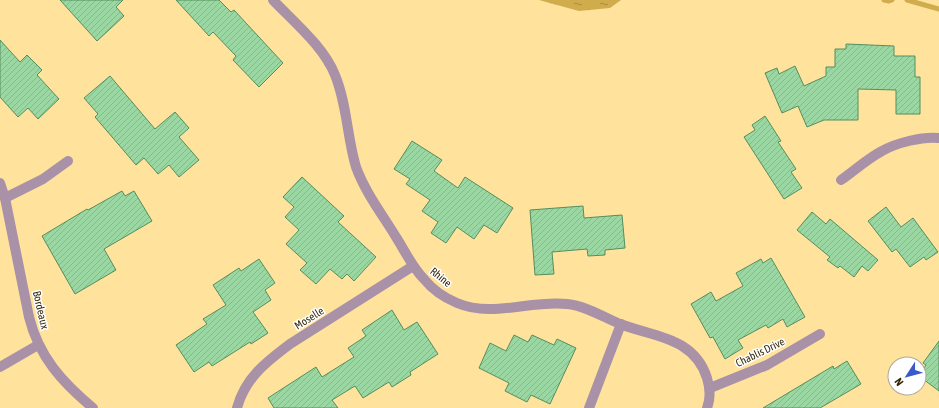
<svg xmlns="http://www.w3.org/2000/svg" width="939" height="408" font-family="'Asap Condensed',sans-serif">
	<defs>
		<pattern id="water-ripples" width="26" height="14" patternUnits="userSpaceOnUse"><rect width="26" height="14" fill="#d0ac4d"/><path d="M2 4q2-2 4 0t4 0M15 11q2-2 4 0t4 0" fill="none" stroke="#aa8c3e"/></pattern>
		<pattern id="building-hatch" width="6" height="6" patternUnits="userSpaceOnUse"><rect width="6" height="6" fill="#9bd7a3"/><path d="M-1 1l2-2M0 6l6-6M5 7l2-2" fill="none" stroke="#86b98b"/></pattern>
	</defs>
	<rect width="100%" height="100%" fill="#ffe29b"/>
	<path fill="url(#water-ripples)" d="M539 0H621L610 8 579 11Z"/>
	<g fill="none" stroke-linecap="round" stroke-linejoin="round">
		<g stroke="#d0ac4d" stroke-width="5">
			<path d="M884 0 889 1 892 0"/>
			<path d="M907 0 939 9"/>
		</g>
	</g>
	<g fill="url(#building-hatch)" stroke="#558e5e">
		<path d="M60 0H123L116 7 124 16 97 41Z"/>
		<path d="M176 0H219L231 12 234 10 283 63 259 87 233 60 236 56 213 32 209 36Z"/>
		<path d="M0 40 20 62 27 55 42 70 37 75 59 99 38 119 28 108 18 117 0 97Z"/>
		<path d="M846 44 894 46V56H915V77H920V114H896V90L858 89V120H824L807 127 798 106 782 113 765 73 777 68 779 74 795 66 804 86 826 76V67H835V49H846Z"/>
		<path d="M110 76 155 129 175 112 189 128 179 137 199 160 179 177 169 165 158 174 144 158 136 165 95 117 98 114 84 98Z"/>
		<path d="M765 116 781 141 778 142 796 169 791 172 802 188 784 199 744 137 755 130 752 125Z"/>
		<path d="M412 141 442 160 434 171 458 188 465 177 513 208 497 233 484 225 474 239 457 227 446 243 431 233 438 222 422 211 430 200 406 184 410 179 394 169Z"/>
		<path d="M302 177 344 216 338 222 376 257 354 281 347 274 342 279 330 269 316 284 300 270 307 263 286 244 299 230 285 217 294 207 283 197Z"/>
		<path d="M122 191 125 196 134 191 152 221 104 249 116 270 75 294 42 236 87 209 88 210Z"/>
		<path d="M583 206 584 218 622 215 625 248 605 250V255L588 256 587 249 552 252 554 274 535 275 530 210Z"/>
		<path d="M886 207 901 227 913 218 938 252 926 260 924 257 910 267 896 249 892 252 868 221Z"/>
		<path d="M812 212 826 224 830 219 878 260 868 271 862 266 854 277 840 266 838 268 827 260 830 257 797 230Z"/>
		<path d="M771 258 805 317 787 327 783 319 768 328 766 325 738 340 743 348 725 359 713 337 710 338 691 304 711 292 716 301 743 286 736 273 761 259 763 263Z"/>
		<path d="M259 259 275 283 265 290 271 300 253 312 268 333 251 344 250 342 212 366 209 362 194 372 176 345 207 324 203 319 226 305 213 285 239 268 241 271Z"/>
		<path d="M392 310 404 330 417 322 438 354 410 372 411 375 392 387 389 382 363 398 355 386 332 400 338 408H274L268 398 316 367 322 377 354 357 348 348 366 336 362 330Z"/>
		<path d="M514 335 528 342 532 335 554 345 557 339 576 348 550 404 531 395 527 402 505 391 509 383 479 368 490 343 506 351Z"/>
		<path d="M939 341V391L919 376 926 365 923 363Z"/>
		<path d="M847 361 861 384 820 408H763L833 366 834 369Z"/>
	</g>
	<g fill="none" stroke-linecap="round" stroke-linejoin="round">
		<g stroke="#a991a7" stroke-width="10">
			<path d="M273 0C294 22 324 47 335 75 347 104 347 137 356 167 365 192 382 214 396 237 405 251 412 267 424 279 432 289 445 298 457 303 492 318 530 300 567 304 586 306 603 317 620 324 654 337 694 337 707 378 710 388 711 398 707 408"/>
			<path d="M841 180C854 171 867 159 882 151 896 143 923 136 939 138"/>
			<path d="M0 183 5 198 29 317C39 357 62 382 93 408"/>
			<path d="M5 198 43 179 68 161"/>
			<path d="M0 367 38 345"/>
			<path d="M710 388 767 365 820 334"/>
			<path d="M237 408C245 378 266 362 290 344L413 266"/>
			<path d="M589 408 621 324"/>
		</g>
	</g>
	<g text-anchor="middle" stroke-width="3" stroke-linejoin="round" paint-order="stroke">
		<g font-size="11" fill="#34290c" stroke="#fff">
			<text transform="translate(441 277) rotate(39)" y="4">Rhine</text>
			<text transform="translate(41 310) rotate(77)" y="4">Bordeaux</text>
			<text transform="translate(309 318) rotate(-32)" y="4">Moselle</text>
			<text transform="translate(760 352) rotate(-26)" y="4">Chablis Drive</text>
		</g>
	</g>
	<g transform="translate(907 376) rotate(234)"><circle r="19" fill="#ffffff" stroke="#aea99e"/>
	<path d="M0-3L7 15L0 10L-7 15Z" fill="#3b59cb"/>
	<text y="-6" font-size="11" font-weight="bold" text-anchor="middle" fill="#34290c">N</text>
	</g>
</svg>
